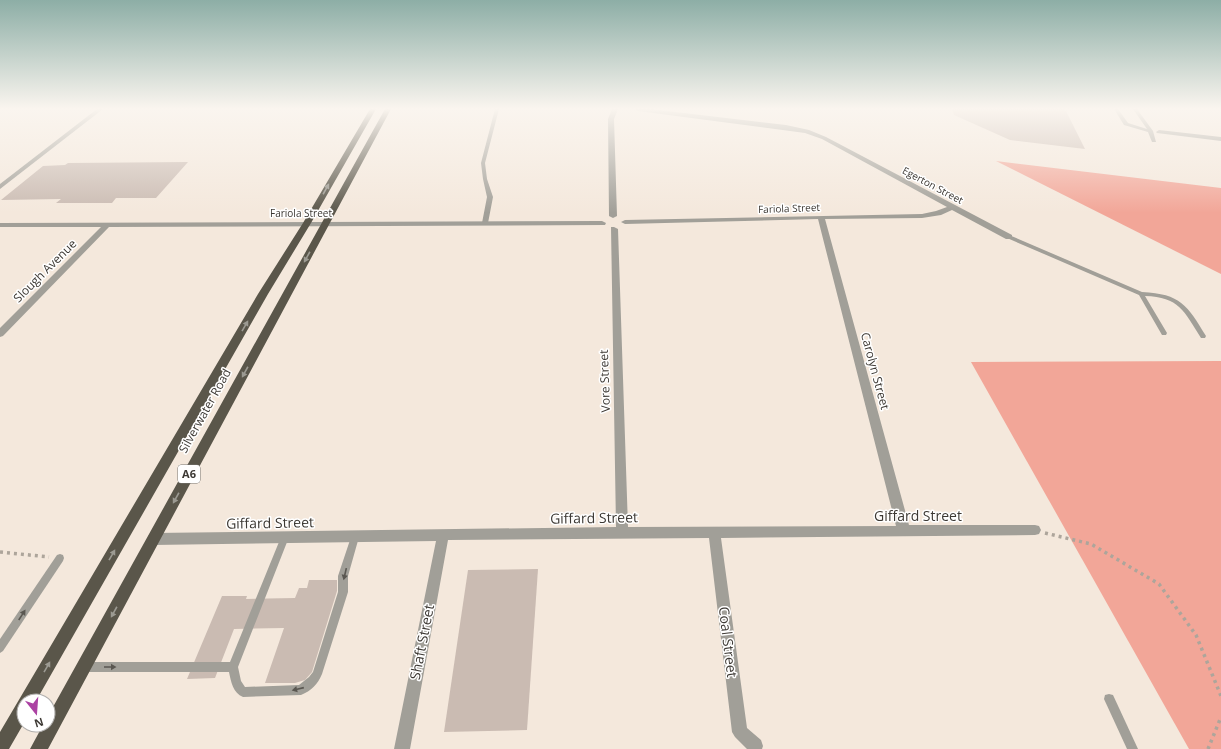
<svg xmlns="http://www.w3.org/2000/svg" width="1221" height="749" font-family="'Open Sans',sans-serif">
	<rect width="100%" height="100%" fill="#f4e8dc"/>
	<g fill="#f2a698">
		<path d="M996 161 1221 188V274Z"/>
		<path d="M1221 361V749H1189L971 362Z"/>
	</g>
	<g fill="#cabbb2">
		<path d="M952 109H1065L1085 149 1010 140 954 115Z"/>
		<path d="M188 162 156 198H116L112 203H56L61 199 1 200 43 166 65 165 68 163Z"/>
		<path d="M538 569 527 730 444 732 468 570Z"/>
		<path d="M309 580H337V591L312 672 305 680 295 683H265L284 628 234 629 215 678 187 679 222 596H247L246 599 295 598 299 588H307Z"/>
	</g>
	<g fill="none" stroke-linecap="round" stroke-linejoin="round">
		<g stroke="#ada59b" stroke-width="3.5" stroke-dasharray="3 4" stroke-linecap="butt">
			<path d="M1045 533 1091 544 1159 584 1196 635 1221 696"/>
			<path d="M0 552 49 557"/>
			<path d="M1208 749 1221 717"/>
		</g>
		<g fill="#a19f98" fill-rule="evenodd">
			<path d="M495 109H499L485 163 487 179 493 197 488 223 485 225 482 223 487 197 483 179 481 163Z"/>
			<path d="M1114 109H1118L1128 123 1147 129 1133 109H1137L1153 131 1156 142H1152L1148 132 1124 125Z"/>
			<path d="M1009 235 1142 292C1181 294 1187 305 1206 336L1205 338H1201C1184 311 1179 297 1145 296L1167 333 1166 335H1162L1139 295 1007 238 1006 237Z"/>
			<path d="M285 533 288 534 289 537 238 667 241 681 245 687 299 685 309 677 313 672 338 592V576L352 534 355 533 358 534 359 537 348 576V592L322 674C318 684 311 691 301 695L243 697C233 693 231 682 229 672H84L80 671 79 667 80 663 84 662H230L281 537 282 534Z"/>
			<path d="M60 554 63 555 64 558 63 561 3 651 0 653V639L57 555Z"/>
			<path d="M1109 694 1113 695 1138 749H1127L1104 699 1105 695Z"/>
		</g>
		<g fill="#a19f98" fill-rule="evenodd">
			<path d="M97 109H103L0 189V184Z"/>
			<path d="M612 109H618L614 119 617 216 613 218 609 216 608 119Z"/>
			<path d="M635 109H650L786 125 809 130 826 137 1012 235V239H1006L952 210 941 215 922 218 825 219 909 525H1035L1039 526 1041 530 1039 534 1035 535 721 538 747 728 761 740 763 746 762 749H747L735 737 732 732 709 538 448 540 410 749H394L436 541 153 545 149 543 147 539 149 535 153 533 616 527 611 227H614L618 229 628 527 896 526 818 219 625 224 621 222 625 220 922 214 936 211 947 207 822 139 805 133 638 111Z"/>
			<path d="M1159 130 1221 137V141L1157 133 1156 132Z"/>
			<path d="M602 221 606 223 605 225 109 227 3 336 0 337V328L101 227H0V223Z"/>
		</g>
		<g fill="#5a564a" fill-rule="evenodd">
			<path d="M370 109H376L311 223 268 294 36 701H24V723L9 749H0V732L258 294 303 223Z"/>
			<path d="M385 109H391L48 749H30L43 725H48V716Z"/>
		</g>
	</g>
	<defs><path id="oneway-solid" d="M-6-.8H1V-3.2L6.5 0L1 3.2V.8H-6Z"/></defs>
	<g fill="#9c9a92">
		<use href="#oneway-solid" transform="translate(326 189) rotate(-61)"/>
		<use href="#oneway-solid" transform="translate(307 257) rotate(119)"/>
		<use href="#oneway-solid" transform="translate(245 326) rotate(-60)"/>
		<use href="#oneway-solid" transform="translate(245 372) rotate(119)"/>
		<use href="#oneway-solid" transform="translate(176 498) rotate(119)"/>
		<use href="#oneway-solid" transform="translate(112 555) rotate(-60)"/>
		<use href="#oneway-solid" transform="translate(114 612) rotate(119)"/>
		<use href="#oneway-solid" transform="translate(47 667) rotate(-60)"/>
	</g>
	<g fill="#5a5751">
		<use href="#oneway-solid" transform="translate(345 574) rotate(103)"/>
		<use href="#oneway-solid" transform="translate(22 615) rotate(-57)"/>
		<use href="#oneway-solid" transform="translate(110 667)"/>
		<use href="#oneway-solid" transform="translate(298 689) rotate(167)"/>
	</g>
	<linearGradient id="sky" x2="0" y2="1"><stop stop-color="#8daea6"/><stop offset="0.51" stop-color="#faf5ef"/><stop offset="1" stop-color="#faf5ef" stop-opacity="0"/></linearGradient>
	<rect width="1221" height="213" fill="url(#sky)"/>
	<g text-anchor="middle" stroke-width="3" stroke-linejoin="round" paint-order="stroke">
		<g font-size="10" fill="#3c3833" stroke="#fff">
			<text transform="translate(933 185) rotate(28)" y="4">Egerton Street</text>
			<text transform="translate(789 208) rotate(-2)" y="4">Fariola Street</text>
			<text x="301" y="217">Fariola Street</text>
		</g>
		<rect fill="#fff" stroke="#767470" stroke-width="1" x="178" y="465" width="22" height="18" rx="3"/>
		<g font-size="11" font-weight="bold" fill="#3c3833">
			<text x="189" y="478">A6</text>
		</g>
		<g font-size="12" fill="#3c3833" stroke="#fff">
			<text transform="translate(45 271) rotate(-45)" y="4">Slough Avenue</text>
			<text transform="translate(875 371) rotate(75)" y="4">Carolyn Street</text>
			<text transform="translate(605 381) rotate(-92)" y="4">Vore Street</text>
			<text transform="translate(205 411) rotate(-61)" y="4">Silverwater Road</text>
		</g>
		<g font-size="14" fill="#3c3833" stroke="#fff">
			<text x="918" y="521">Giffard Street</text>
			<text transform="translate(594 518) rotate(-1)" y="5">Giffard Street</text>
			<text transform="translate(270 523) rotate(-1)" y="5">Giffard Street</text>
			<text transform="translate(422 642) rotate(-79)" y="5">Shaft Street</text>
			<text transform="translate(728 642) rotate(83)" y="5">Coal Street</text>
		</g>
	</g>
	<g transform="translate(36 713) rotate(163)"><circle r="19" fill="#ffffff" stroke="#b1afad"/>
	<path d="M0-3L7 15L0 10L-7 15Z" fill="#ac42a3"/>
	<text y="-6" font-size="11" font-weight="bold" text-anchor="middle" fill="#3c3833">N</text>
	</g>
</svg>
